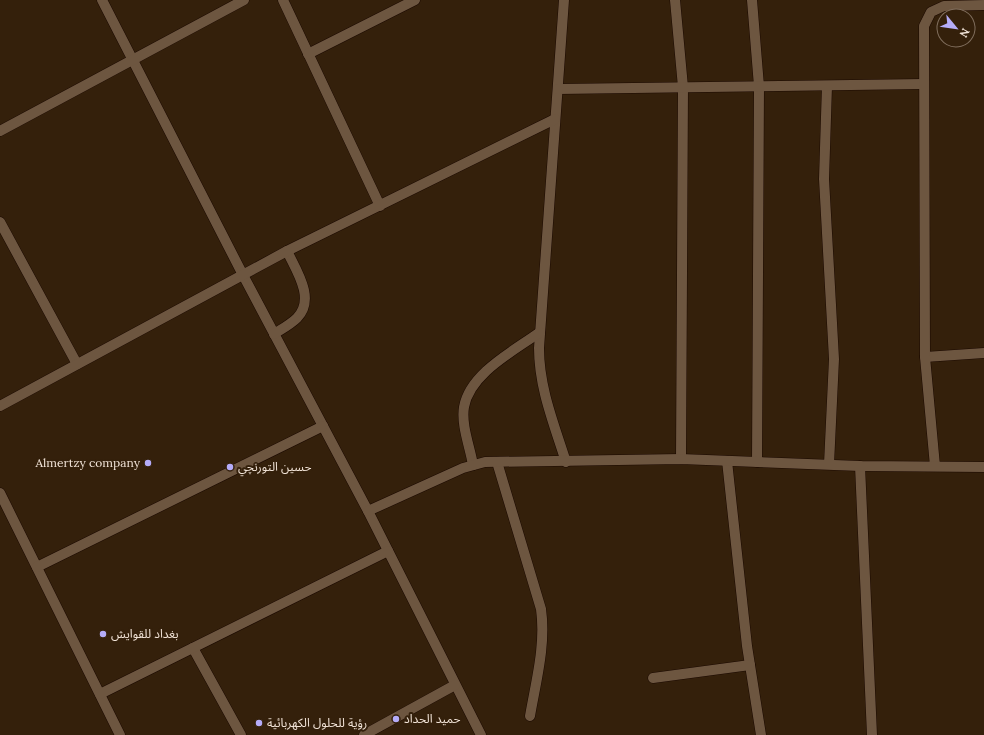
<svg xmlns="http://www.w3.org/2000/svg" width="984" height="735" font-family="Lora,'Noto Sans Arabic',serif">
	<rect width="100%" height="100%" fill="#34200b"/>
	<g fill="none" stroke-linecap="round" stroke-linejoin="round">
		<defs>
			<path id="service" d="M193 648 241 735"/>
			<g id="minor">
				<path d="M102 0 243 275 368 511 481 735"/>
				<path d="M283 0 380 206"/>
				<path d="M564 0 539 348C539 388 554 424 566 462"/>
				<path d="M675 0 683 87 681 459"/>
				<path d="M752 0 759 86 757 462"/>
				<path d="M308 54 415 0"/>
				<path d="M827 86 824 179 834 359 829 464"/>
				<path d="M558 89 923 84"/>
				<path d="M0 131 244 0"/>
				<path d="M0 222 77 364"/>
				<path d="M274 334C282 329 291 324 297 318 316 299 296 270 287 251"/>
				<path d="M925 357 984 353"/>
				<path d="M0 406 287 251 555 119"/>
				<path d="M727 461 747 646 761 735"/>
				<path d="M497 462 541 609C546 645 536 681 530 716"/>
				<path d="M473 465C470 447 461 425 464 407 470 373 514 351 540 332"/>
				<path d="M860 466 872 735"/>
				<path d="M935 466 925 357 924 26 931 12 944 6 984 5"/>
				<path d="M0 493 120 735"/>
				<path d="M368 511 463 468 485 462 681 459 860 466 984 467"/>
				<path d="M37 567 323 426"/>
				<path d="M653 678 750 665"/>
				<path d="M100 694 388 551"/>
				<path d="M364 735 455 685"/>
			</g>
		</defs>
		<use href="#service" stroke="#1b0900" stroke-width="11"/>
		<use href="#minor" stroke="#1b0900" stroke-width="11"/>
		<use href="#service" stroke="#6d5640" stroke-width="10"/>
		<use href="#minor" stroke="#6d5640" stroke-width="10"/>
	</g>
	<g fill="#b5acf9" stroke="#34200b" stroke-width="1.5">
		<circle cx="148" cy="463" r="4"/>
		<circle cx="230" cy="467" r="4"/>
		<circle cx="103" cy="634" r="4"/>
		<circle cx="396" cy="719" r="4"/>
		<circle cx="259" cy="723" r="4"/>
	</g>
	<g text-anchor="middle" stroke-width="4" stroke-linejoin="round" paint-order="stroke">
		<g font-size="12" fill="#f1e3d7" stroke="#34200b" text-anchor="start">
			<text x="140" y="467" text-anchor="end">Almertzy company</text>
			<text x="238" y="471">حسين التورنچي</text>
			<text x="111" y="638">بغداد للقوايش</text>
			<text x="404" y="723">حميد الحداد</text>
			<text x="267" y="727">رؤية للحلول الكهربائية</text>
		</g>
	</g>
	<g transform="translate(956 28) rotate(119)"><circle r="19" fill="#34200b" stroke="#806e5d"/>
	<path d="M0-3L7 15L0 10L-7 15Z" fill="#b5acf9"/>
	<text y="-6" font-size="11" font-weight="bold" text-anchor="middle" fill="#f1e3d7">N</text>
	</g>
</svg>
